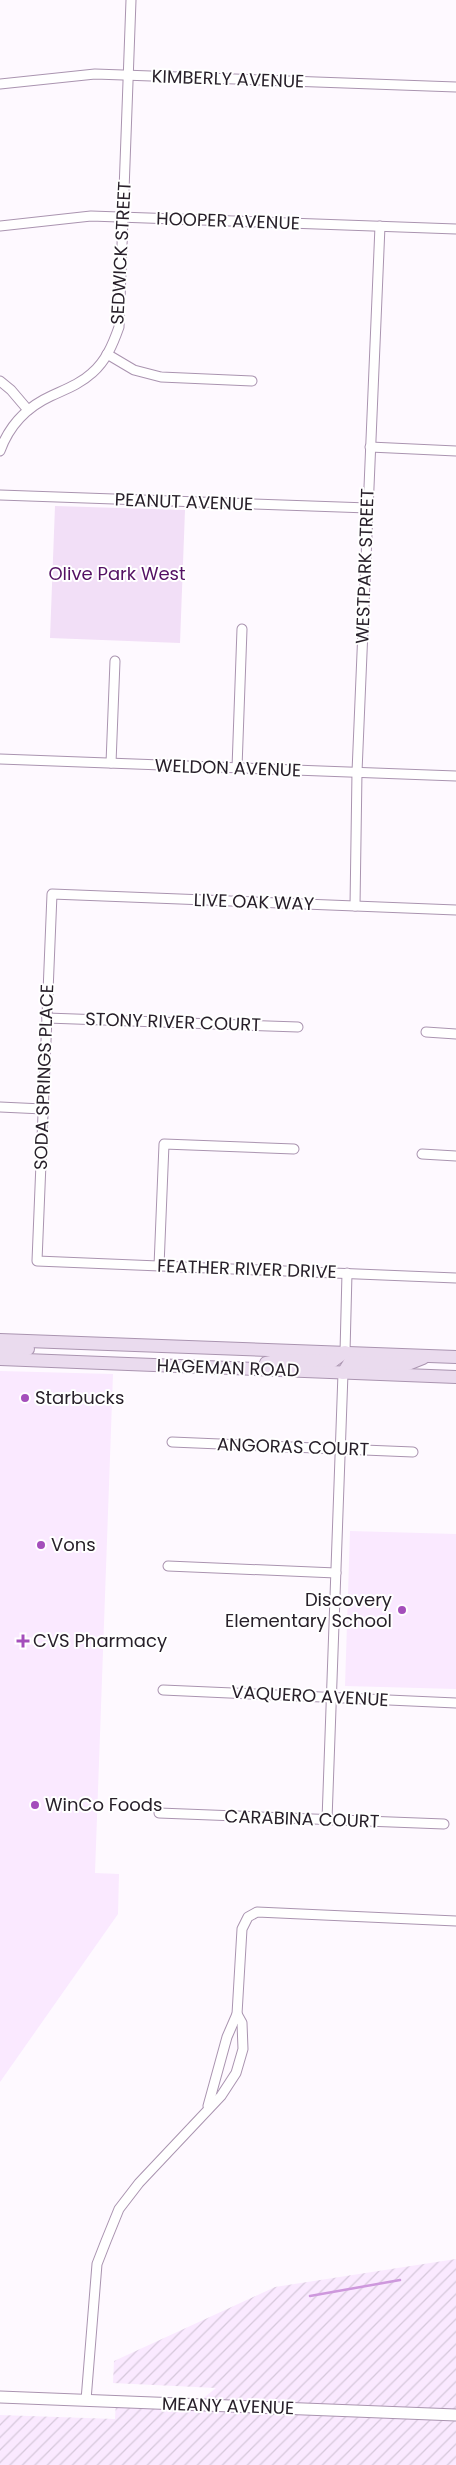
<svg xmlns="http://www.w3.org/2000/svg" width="456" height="2465" font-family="Poppins,sans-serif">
	<defs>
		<pattern id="industrial-furrows" width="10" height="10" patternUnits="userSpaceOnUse" patternTransform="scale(1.25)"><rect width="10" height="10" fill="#fae9ff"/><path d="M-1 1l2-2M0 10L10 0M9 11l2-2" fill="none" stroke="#d6c8db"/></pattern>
	</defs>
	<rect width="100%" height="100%" fill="#fef9ff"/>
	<g fill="#fae9ff">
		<path d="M0 1371 113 1374 95 1873 119 1874 118 1914 0 2082Z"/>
		<path d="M350 1531 456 1534V1689L345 1686Z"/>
	</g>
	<path fill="url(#industrial-furrows)" d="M456 2259V2465H0V2415L115 2419 116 2401 196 2404 216 2388 113 2383 114 2361 275 2287Z"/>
	<path fill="#f2dff7" d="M55 506 185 510 180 643 50 638Z"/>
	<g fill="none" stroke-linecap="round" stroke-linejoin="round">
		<path stroke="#ce98dd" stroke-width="2.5" d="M310 2296 400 2280"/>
		<defs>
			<g id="minor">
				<path d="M0 84 95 74 456 87"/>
				<path d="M0 226 91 216 456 229"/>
				<path d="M107 354 134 370 161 377 252 381"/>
				<path d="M0 381 11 390 28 410"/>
				<path d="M370 447 456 451"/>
				<path d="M0 451C9 426 27 407 51 396 66 389 80 384 92 373 106 361 113 344 119 327L131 0"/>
				<path d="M0 495 368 508"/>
				<path d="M0 759 456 776"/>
				<path d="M111 763 115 661"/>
				<path d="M237 768 242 629"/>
				<path d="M355 906 357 772 380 226"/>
				<path d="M456 910 52 894 37 1261 456 1278"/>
				<path d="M47 1018 298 1027"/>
				<path d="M426 1032 456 1034"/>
				<path d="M0 1107 43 1109"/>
				<path d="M422 1154 456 1156"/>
				<path d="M159 1266 164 1144 294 1149"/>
				<path d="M345 1352 347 1273"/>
				<path d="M172 1442 413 1452"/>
				<path d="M168 1566 336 1573"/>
				<path d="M163 1690 456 1703"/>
				<path d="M159 1813 444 1824"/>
				<path d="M327 1820 343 1373"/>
				<path d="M208 2106 227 2037 237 2014 242 1929 248 1917 257 1912 456 1921"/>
				<path d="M86 2400 97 2264 106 2241 119 2209 139 2183 221 2096 236 2073 243 2049 242 2023 237 2014"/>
			</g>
			<path id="tertiary" d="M0 2397 456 2415"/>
			<g id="secondary">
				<path d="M0 1340 456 1357"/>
				<path d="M0 1352 4 1349H28"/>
				<path d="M0 1359 456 1377"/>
				<path d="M266 1363 282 1360 333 1361 345 1352"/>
				<path d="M343 1373 350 1362 408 1364 423 1358"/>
			</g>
		</defs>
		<use href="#minor" stroke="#aa94b0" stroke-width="11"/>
		<use href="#tertiary" stroke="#aa94b0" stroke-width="13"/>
		<use href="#secondary" stroke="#aa94b0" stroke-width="14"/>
		<use href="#minor" stroke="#fff" stroke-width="9"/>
		<use href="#tertiary" stroke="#fff" stroke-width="11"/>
		<use href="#secondary" stroke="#eadbee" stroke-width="12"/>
	</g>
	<g fill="#a44ebb" stroke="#fff" stroke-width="2">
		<circle cx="25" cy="1398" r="5"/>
		<circle cx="41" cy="1545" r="5"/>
		<circle cx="402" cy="1610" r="5"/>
		<path d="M20.5 1633.5h5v5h5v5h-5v5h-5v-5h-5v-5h5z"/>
		<circle cx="35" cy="1805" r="5"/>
	</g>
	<g text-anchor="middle" stroke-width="4" stroke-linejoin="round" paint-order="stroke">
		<g font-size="18" fill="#28202a" stroke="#fff">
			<text transform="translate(228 79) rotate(2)" y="6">KIMBERLY AVENUE</text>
			<text transform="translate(228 221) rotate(2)" y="6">HOOPER AVENUE</text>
			<text transform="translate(121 253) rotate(-87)" y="6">SEDWICK STREET</text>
			<text transform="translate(184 502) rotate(2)" y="6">PEANUT AVENUE</text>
			<text transform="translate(365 566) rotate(-88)" y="6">WESTPARK STREET</text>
			<text transform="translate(228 768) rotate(2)" y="6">WELDON AVENUE</text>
			<text transform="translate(254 902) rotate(2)" y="6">LIVE OAK WAY</text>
			<text transform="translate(173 1022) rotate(2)" y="6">STONY RIVER COURT</text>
			<text transform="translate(44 1077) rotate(-88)" y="6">SODA SPRINGS PLACE</text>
			<text transform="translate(247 1269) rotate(2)" y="6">FEATHER RIVER DRIVE</text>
			<text transform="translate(228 1368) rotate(2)" y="6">HAGEMAN ROAD</text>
			<text transform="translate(293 1447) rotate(2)" y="6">ANGORAS COURT</text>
			<text transform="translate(310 1696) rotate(3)" y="6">VAQUERO AVENUE</text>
			<text transform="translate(302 1819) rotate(2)" y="6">CARABINA COURT</text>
			<text transform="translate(228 2406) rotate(2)" y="6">MEANY AVENUE</text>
		</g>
		<g font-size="18" fill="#531063" stroke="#fff">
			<text x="117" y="580">Olive Park West</text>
		</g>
		<g font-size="18" fill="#28202a" stroke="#fff" text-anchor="start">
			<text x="35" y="1404">Starbucks</text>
			<text x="51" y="1551">Vons</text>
			<text x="392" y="1606" text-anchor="end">Discovery<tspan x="392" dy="21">Elementary School</tspan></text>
			<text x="33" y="1647">CVS Pharmacy</text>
			<text x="45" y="1811">WinCo Foods</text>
		</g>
	</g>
</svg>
